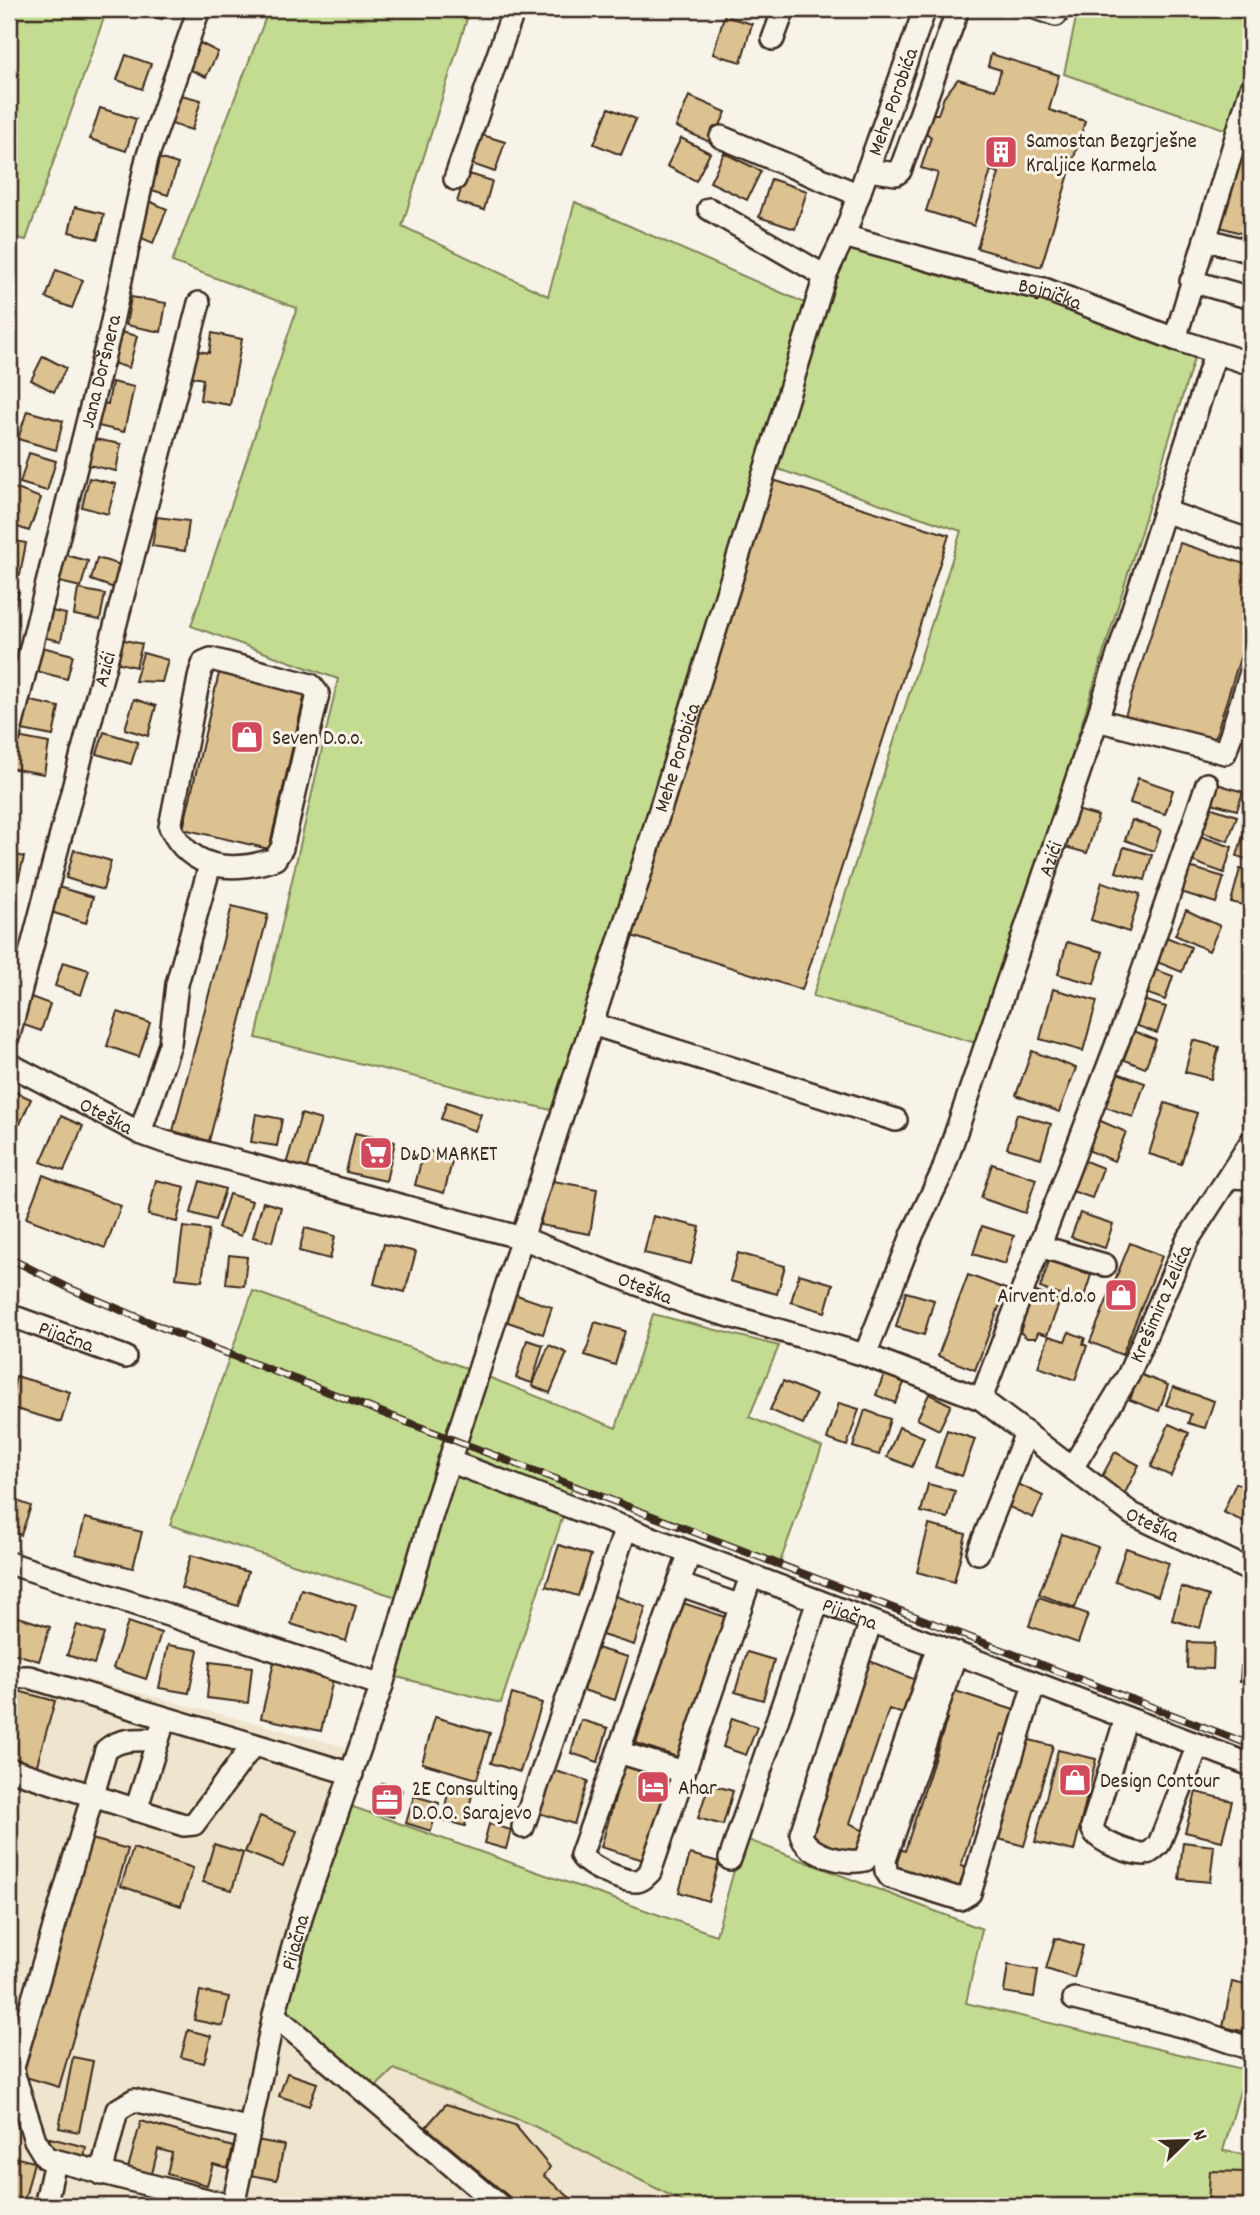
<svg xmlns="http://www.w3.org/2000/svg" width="1260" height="2215" font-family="Dekko,sans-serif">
	<rect width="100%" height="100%" fill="#f7f3e8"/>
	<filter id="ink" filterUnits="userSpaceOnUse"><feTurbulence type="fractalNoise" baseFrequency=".0143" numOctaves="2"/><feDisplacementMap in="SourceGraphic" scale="14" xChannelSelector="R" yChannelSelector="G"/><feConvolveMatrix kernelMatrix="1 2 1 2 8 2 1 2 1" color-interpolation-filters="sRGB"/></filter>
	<g filter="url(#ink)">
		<path fill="#efe4ce" d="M9 1659 350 1748 275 2017 363 2099 393 2069 534 2126 691 2206H9Z"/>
		<g fill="#c4dc92" stroke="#808358" stroke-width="2">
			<path d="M9 9H107L26 240 9 236Z"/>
			<path d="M269 9H470L402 226 548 296 575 202 814 307 845 230 1200 339 983 1045 813 996 961 531 766 465 551 1110 256 1038 338 679 191 626 297 308 172 262Z"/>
			<path d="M1078 9H1251V57L1227 130 1064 74Z"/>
			<path d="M253 1291 463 1367 616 1428 653 1314 779 1346 749 1417 822 1447 779 1565 573 1486 501 1703 381 1673 409 1601 170 1525Z"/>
			<path d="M336 1801 716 1935 743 1838 982 1929 966 2003 1246 2070 1223 2151 1251 2155V2206H691L534 2126 394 2069 362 2100 275 2017Z"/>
		</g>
		<g fill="#dcc191" stroke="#3b2a1e" stroke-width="2">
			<path d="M129 9H165L162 19Z"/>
			<path d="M724 16 752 24 741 62 713 54Z"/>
			<path d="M196 41 218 52 206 77 184 67Z"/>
			<path d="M991 54 1059 75 1049 110 1085 121 1041 267 977 248 999 173 991 170 974 226 926 211 938 173 921 168 931 137 920 128 925 114H938L944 97 958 79 995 90 1001 70 988 66Z"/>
			<path d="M126 55 151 64 142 89 117 80Z"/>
			<path d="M177 94 201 100 192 130 168 123Z"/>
			<path d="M689 96 726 112 712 143 676 127Z"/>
			<path d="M100 108 136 119 126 151 90 139Z"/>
			<path d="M609 108 636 119 621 155 594 144Z"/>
			<path d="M1251 109V236L1217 226Z"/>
			<path d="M479 134 505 142 495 172 469 163Z"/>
			<path d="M681 138 710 153 696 181 667 166Z"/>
			<path d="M724 153 761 171 747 200 710 182Z"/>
			<path d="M158 158 178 164 168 195 149 189Z"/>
			<path d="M466 173 492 181 484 210 457 202Z"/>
			<path d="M771 179 807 191 795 229 759 217Z"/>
			<path d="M149 201 167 209 153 243 135 235Z"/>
			<path d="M75 207 104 214 98 239 69 232Z"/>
			<path d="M56 270 83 280 72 308 46 298Z"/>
			<path d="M131 297 166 303 161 332 126 325Z"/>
			<path d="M117 331 137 336 129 368 109 362Z"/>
			<path d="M212 333 242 339 230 405 200 400 203 379 189 376 194 350 209 353Z"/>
			<path d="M43 356 66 368 54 392 31 380Z"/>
			<path d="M112 382 134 387 124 432 94 425 99 402 108 404Z"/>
			<path d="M27 411 63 421 56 450 18 439Z"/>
			<path d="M89 438 121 444 116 471 84 464Z"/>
			<path d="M29 453 56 461 47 491 20 483Z"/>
			<path d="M89 478 116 484 108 514 82 507Z"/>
			<path d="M773 480 949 535 802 990 632 936Z"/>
			<path d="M9 486 41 498 29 531 9 524Z"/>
			<path d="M157 517 189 521 185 551 152 546Z"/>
			<path d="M9 540 26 543 20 575 9 572Z"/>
			<path d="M1180 543 1251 566V623L1213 744 1125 716Z"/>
			<path d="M62 554 88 561 81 587 55 581Z"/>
			<path d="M97 558 121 565 114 588 91 580Z"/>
			<path d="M9 589 19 592 10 624 9 623Z"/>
			<path d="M78 589 105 594 100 620 74 615Z"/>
			<path d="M47 610 66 614 61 641 42 637Z"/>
			<path d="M117 638 142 644 136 667 112 661Z"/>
			<path d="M42 647 73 655 67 679 36 671Z"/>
			<path d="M143 653 168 660 162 682 135 681Z"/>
			<path d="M219 673 305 694 269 849 183 829Z"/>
			<path d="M22 699 59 707 53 736 17 729Z"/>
			<path d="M134 699 156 706 148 736 125 729Z"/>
			<path d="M104 732 138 742 131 764 97 754Z"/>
			<path d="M12 736 49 743 44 774 9 768Z"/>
			<path d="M1138 778 1173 790 1165 814 1130 803Z"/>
			<path d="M1214 783 1243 792 1237 810 1208 802Z"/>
			<path d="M1251 795V824L1245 823Z"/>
			<path d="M1209 807 1237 816 1228 841 1201 832Z"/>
			<path d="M1073 809 1098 816 1087 853 1062 846Z"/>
			<path d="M1132 820 1161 830 1154 851 1125 840Z"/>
			<path d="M1245 829 1251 831V861L1237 856Z"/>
			<path d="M1200 836 1232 847 1224 873 1191 861Z"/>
			<path d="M1124 847 1152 855 1145 880 1116 872Z"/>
			<path d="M74 850 111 861 103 890 66 878Z"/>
			<path d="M9 853 24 857 17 885 9 883Z"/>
			<path d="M1189 867 1224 877 1216 903 1181 892Z"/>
			<path d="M1240 869 1251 872V907L1231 902Z"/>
			<path d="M1102 882 1140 894 1129 932 1091 920Z"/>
			<path d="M58 887 93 897 86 923 51 912Z"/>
			<path d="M232 906 268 915 209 1141 173 1131Z"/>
			<path d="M1186 910 1220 926 1209 951 1175 935Z"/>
			<path d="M1161 935 1191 947 1182 972 1152 960Z"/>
			<path d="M1067 942 1103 952 1094 984 1058 974Z"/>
			<path d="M63 962 89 970 81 995 55 986Z"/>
			<path d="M1148 967 1173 976 1165 1000 1140 991Z"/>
			<path d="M1053 989 1097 1001 1083 1051 1040 1039Z"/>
			<path d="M28 996 50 1004 41 1031 18 1023Z"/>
			<path d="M1140 999 1166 1007 1157 1033 1132 1024Z"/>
			<path d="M118 1012 150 1023 139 1057 107 1046Z"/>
			<path d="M1128 1029 1156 1040 1145 1068 1117 1057Z"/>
			<path d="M1193 1040 1219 1047 1211 1079 1185 1072Z"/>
			<path d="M1032 1051 1076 1068 1059 1112 1016 1095Z"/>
			<path d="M1112 1071 1145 1083 1133 1117 1100 1105Z"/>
			<path d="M9 1089 31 1099 20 1124 9 1120Z"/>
			<path d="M447 1102 481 1114 475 1131 441 1119Z"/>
			<path d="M1165 1103 1197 1113 1181 1164 1149 1154Z"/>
			<path d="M256 1114 282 1119 277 1146 251 1142Z"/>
			<path d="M301 1114 321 1120 305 1174 285 1168Z"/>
			<path d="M1017 1114 1051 1124 1041 1158 1007 1148Z"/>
			<path d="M61 1116 83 1126 64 1171 41 1162Z"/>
			<path d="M1096 1119 1126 1132 1114 1161 1083 1148Z"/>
			<path d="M355 1133 395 1142 386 1181 346 1172Z"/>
			<path d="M424 1150 453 1158 444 1193 415 1185Z"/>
			<path d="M1080 1159 1103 1168 1092 1198 1069 1190Z"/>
			<path d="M992 1164 1036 1179 1025 1213 981 1198Z"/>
			<path d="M43 1175 121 1206 105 1248 26 1218Z"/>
			<path d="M156 1180 185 1187 177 1222 148 1215Z"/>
			<path d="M548 1180 597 1189 590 1234 540 1225Z"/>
			<path d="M200 1181 225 1189 215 1220 191 1213Z"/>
			<path d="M229 1194 252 1201 241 1236 218 1228Z"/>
			<path d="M263 1202 281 1207 272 1242 253 1237Z"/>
			<path d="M1080 1213 1113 1224 1105 1248 1071 1237Z"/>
			<path d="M1251 1214V1237L1245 1235Z"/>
			<path d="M653 1216 700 1227 691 1264 644 1253Z"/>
			<path d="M982 1226 1014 1236 1005 1264 973 1254Z"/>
			<path d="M183 1227 209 1230 202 1281 176 1278Z"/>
			<path d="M305 1228 335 1236 330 1259 299 1251Z"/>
			<path d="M1130 1243 1162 1256 1122 1355 1090 1342Z"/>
			<path d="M384 1244 416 1252 405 1292 374 1284Z"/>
			<path d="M738 1253 785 1266 777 1294 730 1281Z"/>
			<path d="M229 1255 247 1257 244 1286 226 1284Z"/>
			<path d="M1049 1261 1091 1275 1082 1303 1040 1288Z"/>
			<path d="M799 1274 833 1284 825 1312 791 1302Z"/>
			<path d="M968 1275 1006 1289 975 1370 938 1356Z"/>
			<path d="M1029 1289 1060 1301 1047 1335 1038 1332 1036 1338H1027L1020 1332 1023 1326 1016 1323Z"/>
			<path d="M906 1292 934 1300 924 1335 896 1327Z"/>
			<path d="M514 1294 552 1307 543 1334 505 1321Z"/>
			<path d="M595 1322 625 1331 615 1365 585 1355Z"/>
			<path d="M1069 1332 1085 1338 1083 1344 1087 1346 1075 1380 1038 1367 1049 1336 1065 1341Z"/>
			<path d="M527 1340 543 1345 532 1383 516 1378Z"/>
			<path d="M549 1345 567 1353 550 1393 532 1386Z"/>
			<path d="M885 1372 905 1381 895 1403 876 1395Z"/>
			<path d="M1139 1374 1168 1385 1159 1411 1130 1400Z"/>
			<path d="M16 1376 70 1392 61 1422 9 1407Z"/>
			<path d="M783 1381 816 1395 803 1424 770 1410Z"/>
			<path d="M1173 1387 1214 1401 1205 1428 1188 1423 1191 1414 1166 1405Z"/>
			<path d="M929 1394 951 1405 939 1430 917 1419Z"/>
			<path d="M839 1403 859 1409 847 1446 827 1439Z"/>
			<path d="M865 1410 890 1419 879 1455 853 1447Z"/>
			<path d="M1169 1424 1189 1433 1171 1476 1151 1467Z"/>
			<path d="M899 1427 924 1437 912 1467 887 1457Z"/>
			<path d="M947 1430 975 1439 962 1476 935 1467Z"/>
			<path d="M1115 1452 1139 1465 1125 1493 1100 1480Z"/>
			<path d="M1016 1483 1043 1496 1033 1518 1005 1505Z"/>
			<path d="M1236 1483 1251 1490V1505L1244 1522 1223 1512Z"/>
			<path d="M928 1484 955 1491 948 1518 921 1512Z"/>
			<path d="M9 1498 31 1506 21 1535 9 1531Z"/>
			<path d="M85 1518 142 1532 133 1568 76 1554Z"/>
			<path d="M929 1525 966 1534 954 1582 917 1572Z"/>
			<path d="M1062 1534 1098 1547 1075 1608 1039 1594Z"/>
			<path d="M559 1545 591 1555 578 1596 546 1586Z"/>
			<path d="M1126 1548 1169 1563 1158 1596 1115 1581Z"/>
			<path d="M191 1555 248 1572 238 1606 181 1588Z"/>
			<path d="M1181 1587 1209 1596 1200 1628 1172 1620Z"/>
			<path d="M301 1589 356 1606 346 1641 291 1624Z"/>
			<path d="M615 1596 646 1607 634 1645 602 1635Z"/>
			<path d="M1039 1597 1088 1614 1078 1643 1029 1626Z"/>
			<path d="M680 1602 728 1618 683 1759 636 1743Z"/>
			<path d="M9 1614 50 1627 39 1661 9 1652Z"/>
			<path d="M128 1622 161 1633 146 1679 113 1668Z"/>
			<path d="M77 1625 104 1634 94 1664 67 1655Z"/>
			<path d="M1188 1642 1214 1643 1213 1669 1187 1668Z"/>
			<path d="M168 1645 198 1650 189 1693 159 1688Z"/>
			<path d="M596 1648 628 1657 615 1700 583 1690Z"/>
			<path d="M747 1652 774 1660 763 1700 735 1692Z"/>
			<path d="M867 1660 916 1680 906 1715 889 1709 850 1823 865 1832 858 1855 806 1839Z"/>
			<path d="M210 1662 252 1667 248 1703 207 1698Z"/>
			<path d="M274 1662 334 1675 321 1731 261 1718Z"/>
			<path d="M1241 1666 1251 1667V1682H1240Z"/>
			<path d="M949 1689 1017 1711 1009 1736 1002 1734 961 1866 969 1868 961 1894 892 1872 900 1849 905 1851 947 1719 940 1717Z"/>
			<path d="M18 1691 55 1701 36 1768 9 1761V1724Z"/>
			<path d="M512 1694 542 1703 520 1772 491 1763Z"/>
			<path d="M435 1717 490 1733 477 1779 422 1763Z"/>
			<path d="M732 1718 757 1727 746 1755 723 1747Z"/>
			<path d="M581 1720 608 1728 598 1762 571 1753Z"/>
			<path d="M1022 1738 1053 1746 1024 1846 992 1837Z"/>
			<path d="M1058 1750 1096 1759 1074 1851 1035 1842Z"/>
			<path d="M624 1766 673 1781 650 1862 601 1847Z"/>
			<path d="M552 1770 588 1781 574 1824 539 1813Z"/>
			<path d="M382 1783 402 1790 393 1817 372 1811Z"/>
			<path d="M709 1784 733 1791 723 1825 698 1818Z"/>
			<path d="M449 1789 472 1795 465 1826 442 1820Z"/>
			<path d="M1196 1792 1232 1801 1222 1841 1185 1832Z"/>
			<path d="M414 1796 439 1803 431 1831 406 1823Z"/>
			<path d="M260 1816 297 1831 283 1867 245 1852Z"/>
			<path d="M489 1824 511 1830 506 1849 484 1843Z"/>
			<path d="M88 1838 128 1849 59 2087 19 2075Z"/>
			<path d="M1183 1842 1214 1846 1210 1882 1179 1879Z"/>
			<path d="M214 1844 243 1853 232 1890 203 1882Z"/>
			<path d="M133 1848 193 1868 181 1906 121 1886Z"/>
			<path d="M690 1854 719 1862 708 1901 679 1892Z"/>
			<path d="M1055 1938 1083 1946 1074 1978 1046 1969Z"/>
			<path d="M1008 1965 1038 1970 1034 1997 1004 1992Z"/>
			<path d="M1232 1982 1251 1986V2033L1223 2027Z"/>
			<path d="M200 1991 229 1997 223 2026 194 2020Z"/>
			<path d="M188 2030 211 2036 204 2063 181 2057Z"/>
			<path d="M73 2057 93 2061 79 2132 59 2128Z"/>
			<path d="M287 2073 317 2083 309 2106 279 2096Z"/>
			<path d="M1251 2078V2105L1244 2103Z"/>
			<path d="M446 2104 515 2125 550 2167 544 2176 580 2206H520L426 2127Z"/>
			<path d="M141 2121 233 2147 228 2168 213 2164 207 2185 167 2174 172 2153 158 2149 151 2178 127 2172Z"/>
			<path d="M50 2138 86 2147 83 2163 46 2154Z"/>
			<path d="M256 2140 284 2145 277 2180 250 2175Z"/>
			<path d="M9 2156 34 2162 23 2206H9Z"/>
			<path d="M1210 2171 1245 2172 1244 2206 1208 2204Z"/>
		</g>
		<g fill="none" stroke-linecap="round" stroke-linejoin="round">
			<defs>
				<g id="minor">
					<path d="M1038 9 1056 15"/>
					<path d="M773 39 784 9"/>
					<path d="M721 137 859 195"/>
					<path d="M868 170 896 174 900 171 958 9"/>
					<path d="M455 179 514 9"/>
					<path d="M709 209 825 276"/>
					<path id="s1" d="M844 236 1000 280 1044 289 1175 339 1251 364"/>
					<path d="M1205 239 1251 252"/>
					<path d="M1191 281 1251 298"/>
					<path d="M1175 339 1251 88"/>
					<path d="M1164 511 1251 541"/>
					<path d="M211 659 311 685 318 694 282 848 275 859C233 873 191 871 170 827L200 673 204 662Z"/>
					<path d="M1097 720 1225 753 1251 672"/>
					<path id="s2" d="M9 736 110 331 147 158 199 9"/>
					<path d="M592 1024 896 1120"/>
					<path id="s3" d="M9 1035 199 303"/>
					<path id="s4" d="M9 1064 140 1133 165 1142 522 1238 685 1303 865 1355 981 1399 1132 1514 1251 1571"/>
					<path d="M140 1133 170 1044 177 984 210 865"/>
					<path d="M1230 1177 1251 1178"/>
					<path d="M1039 1246 1105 1265"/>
					<path id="s5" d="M9 1315 125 1357"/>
					<path id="s6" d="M865 1355 913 1233 942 1173 1097 720 1215 354"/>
					<path d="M981 1399 1127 1017 1207 784"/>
					<path id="s7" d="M449 1461 1251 1765"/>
					<path id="s8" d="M1072 1468 1128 1376 1187 1241 1251 1142"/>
					<path d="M690 1552 581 1855C586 1866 624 1882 636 1881 642 1881 646 1876 650 1872L751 1576"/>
					<path d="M978 1553 1026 1433"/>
					<path d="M9 1563 382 1685"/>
					<path d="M678 1584 741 1606"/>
					<path d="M871 1621 801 1834C805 1855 847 1865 865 1860L938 1646"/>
					<path d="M956 1653 885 1860 886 1871 890 1877 960 1899 970 1893 1034 1684"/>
					<path d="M9 1682 20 1677H29L352 1774"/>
					<path d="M1126 1718 1092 1827C1094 1841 1131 1854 1145 1854 1151 1853 1155 1848 1159 1844L1198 1745"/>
					<path d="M158 1740C139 1740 122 1737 106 1750L13 2067 14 2075 35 2140 46 2158 230 2206"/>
					<path d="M618 1752 684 1772"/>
					<path d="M9 1769 184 1825 194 1824 253 1745"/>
					<path d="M136 1810 162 1727"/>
					<path d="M523 1827 626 1528"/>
					<path d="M730 1859 818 1601"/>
					<path d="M1074 1999 1189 2028 1251 2049"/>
					<path d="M274 2015 500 2206"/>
					<path d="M101 2174 117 2110 134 2100 250 2129"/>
					<path d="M45 2206 55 2162"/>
					<path id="s9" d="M233 2206 274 2015 303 1911 382 1685 432 1514 630 907 825 276 844 236 925 9"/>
				</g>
			</defs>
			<use href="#minor" stroke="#3b2a1e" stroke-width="26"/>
			<use href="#minor" stroke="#f7f3e8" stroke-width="21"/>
			<defs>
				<path id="rail" d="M9 1258 71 1289 187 1338 1251 1745"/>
			</defs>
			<use href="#rail" stroke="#3b2a1e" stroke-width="8"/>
			<use href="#rail" stroke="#f7f3e8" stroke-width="5" stroke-dasharray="16" stroke-linecap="butt"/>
		</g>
	</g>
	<defs>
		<symbol id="building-square" viewBox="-11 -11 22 22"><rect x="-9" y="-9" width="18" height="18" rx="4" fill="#d1495b" stroke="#f7f3e8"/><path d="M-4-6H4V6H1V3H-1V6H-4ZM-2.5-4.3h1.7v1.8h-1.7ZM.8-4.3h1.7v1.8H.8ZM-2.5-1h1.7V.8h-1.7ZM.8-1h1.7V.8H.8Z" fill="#fff"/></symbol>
		<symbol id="shop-square" viewBox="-11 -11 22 22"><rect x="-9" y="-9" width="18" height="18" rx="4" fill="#d1495b" stroke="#f7f3e8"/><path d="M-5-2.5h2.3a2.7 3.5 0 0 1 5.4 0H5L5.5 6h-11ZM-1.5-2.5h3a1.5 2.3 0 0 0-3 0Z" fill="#fff"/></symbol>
		<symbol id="supermarket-square" viewBox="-11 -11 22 22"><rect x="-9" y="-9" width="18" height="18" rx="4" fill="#d1495b" stroke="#f7f3e8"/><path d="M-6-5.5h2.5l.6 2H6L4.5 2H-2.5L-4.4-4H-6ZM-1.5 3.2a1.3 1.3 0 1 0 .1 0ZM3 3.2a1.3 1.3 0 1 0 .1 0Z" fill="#fff"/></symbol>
		<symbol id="hotel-square" viewBox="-11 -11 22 22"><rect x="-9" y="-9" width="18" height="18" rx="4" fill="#d1495b" stroke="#f7f3e8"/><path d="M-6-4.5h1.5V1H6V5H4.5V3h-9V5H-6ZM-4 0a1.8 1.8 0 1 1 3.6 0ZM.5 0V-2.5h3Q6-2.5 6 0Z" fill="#fff"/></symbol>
		<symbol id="office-square" viewBox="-11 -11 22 22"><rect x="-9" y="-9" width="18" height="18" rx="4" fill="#d1495b" stroke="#f7f3e8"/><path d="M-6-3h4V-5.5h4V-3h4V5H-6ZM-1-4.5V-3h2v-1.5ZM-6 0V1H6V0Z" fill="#fff"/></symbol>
	</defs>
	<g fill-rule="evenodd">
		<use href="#building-square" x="982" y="133" width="38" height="38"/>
		<use href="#shop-square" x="228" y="718" width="38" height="38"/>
		<use href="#supermarket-square" x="357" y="1134" width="38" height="38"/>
		<use href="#shop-square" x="1102" y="1276" width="38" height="38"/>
		<use href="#shop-square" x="1056" y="1761" width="38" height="38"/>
		<use href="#hotel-square" x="634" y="1768" width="38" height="38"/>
		<use href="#office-square" x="368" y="1781" width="38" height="38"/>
	</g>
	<g text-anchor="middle" stroke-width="6" stroke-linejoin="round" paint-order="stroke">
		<g font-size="21" fill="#3b2a1e" stroke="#f7f3e8">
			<text dy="7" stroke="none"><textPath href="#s9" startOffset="2207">Mehe Porobića</textPath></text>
			<text dy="7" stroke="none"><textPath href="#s1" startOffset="214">Bojnička</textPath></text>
			<text dy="7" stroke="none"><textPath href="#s2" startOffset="376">Jana Doršnera</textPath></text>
			<text dy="7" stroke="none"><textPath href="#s3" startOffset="378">Azići</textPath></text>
			<text dy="7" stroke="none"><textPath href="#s9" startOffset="1516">Mehe Porobića</textPath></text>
			<text dy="7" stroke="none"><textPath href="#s6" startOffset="530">Azići</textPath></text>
			<text dy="7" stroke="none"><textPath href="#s4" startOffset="110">Oteška</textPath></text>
			<text dy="7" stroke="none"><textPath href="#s4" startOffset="677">Oteška</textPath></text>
			<text dy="7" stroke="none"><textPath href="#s8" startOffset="187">Krešimira Zelića</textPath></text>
			<text dy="7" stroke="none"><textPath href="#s5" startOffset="61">Pijačna</textPath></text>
			<text dy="7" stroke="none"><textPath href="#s4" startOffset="1244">Oteška</textPath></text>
			<text dy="7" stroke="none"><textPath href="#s7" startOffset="429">Pijačna</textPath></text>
			<text dy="7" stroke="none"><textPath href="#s9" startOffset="271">Pijačna</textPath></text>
		</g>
		<g font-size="21" fill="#3b2a1e" stroke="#f7f3e8" text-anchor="start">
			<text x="1026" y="147">Samostan Bezgrješne<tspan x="1026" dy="24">Kraljice Karmela</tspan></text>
			<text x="272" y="744">Seven D.o.o.</text>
			<text x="400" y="1160">D&amp;D MARKET</text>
			<text x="1096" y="1302" text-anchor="end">Airvent d.o.o</text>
			<text x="1100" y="1787">Design Contour</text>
			<text x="678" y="1794">Ahar</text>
			<text x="412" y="1795">2E Consulting<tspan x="412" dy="24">D.O.O. Sarajevo</tspan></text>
		</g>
	</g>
	<rect width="1260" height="2215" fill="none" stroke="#f7f3e8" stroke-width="35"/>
	<rect x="18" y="18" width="1225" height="2180" fill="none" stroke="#3b2a1e" stroke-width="2.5" filter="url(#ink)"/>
	<g transform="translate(1186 2141) rotate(67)" stroke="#f7f3e8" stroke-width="5" paint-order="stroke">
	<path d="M0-5L12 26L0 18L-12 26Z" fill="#3b2a1e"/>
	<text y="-10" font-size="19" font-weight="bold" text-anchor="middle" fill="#3b2a1e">N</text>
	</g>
</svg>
